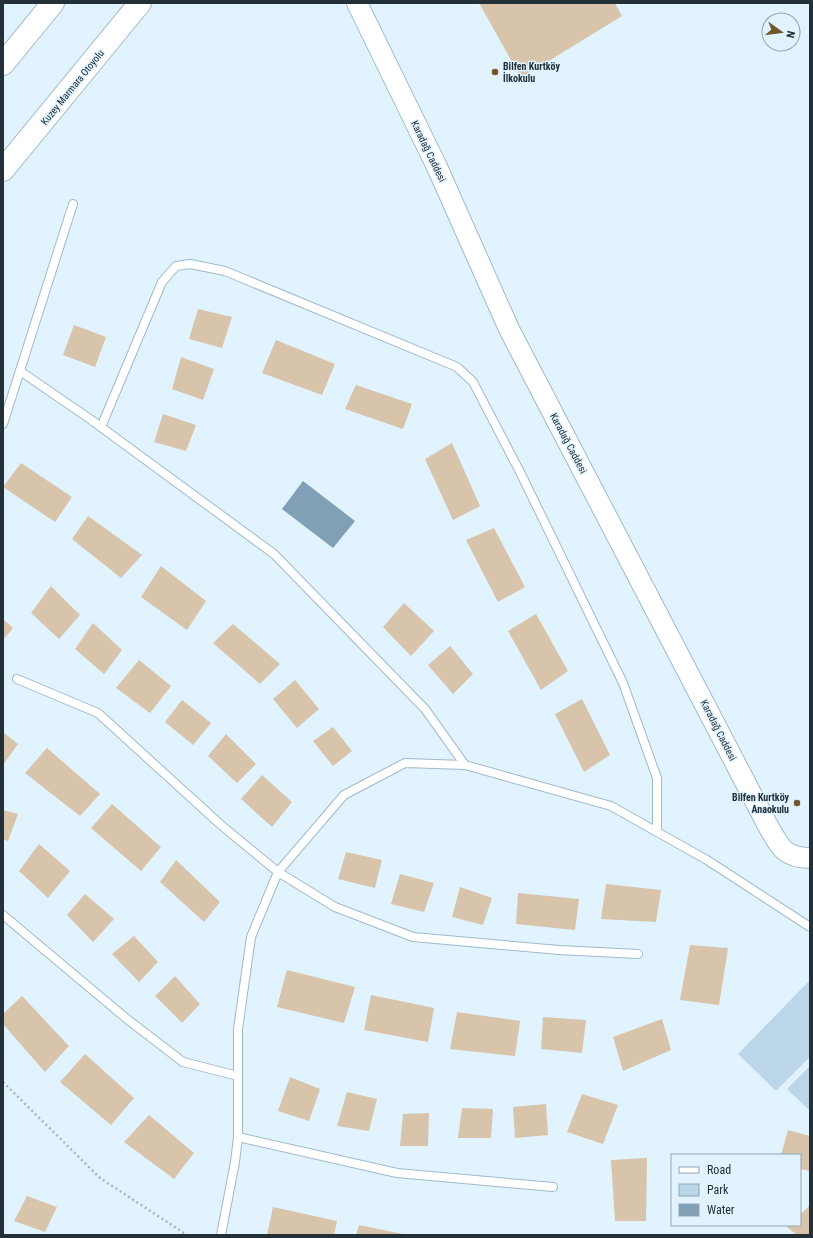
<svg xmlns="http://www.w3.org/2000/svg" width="813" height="1238" font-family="'Roboto Condensed',sans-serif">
	<rect width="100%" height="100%" fill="#e1f3ff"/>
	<g fill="#bbd6e9">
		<path d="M810 980V1057L776 1091 738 1054Z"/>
		<path d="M810 1066V1111L787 1089Z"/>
	</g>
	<path fill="#819fb5" d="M303 481 355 521 333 548 282 509Z"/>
	<g fill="#d7c4aa">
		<path d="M479 3H615L622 16 521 78Z"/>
		<path d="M198 309 232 317 222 348 189 339Z"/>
		<path d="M74 325 106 337 95 367 63 355Z"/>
		<path d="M276 340 335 364 322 395 262 373Z"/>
		<path d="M181 357 214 369 203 400 172 389Z"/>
		<path d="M356 385 412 404 403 429 345 409Z"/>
		<path d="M163 414 196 425 186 451 154 442Z"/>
		<path d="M452 443 480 506 453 520 425 459Z"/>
		<path d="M21 463 72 497 55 522 3 487Z"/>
		<path d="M88 516 142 555 121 578 72 539Z"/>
		<path d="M494 528 525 587 498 602 466 540Z"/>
		<path d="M161 566 206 601 187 630 141 597Z"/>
		<path d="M51 586 80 615 59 639 31 613Z"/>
		<path d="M404 603 434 631 411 656 383 627Z"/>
		<path d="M536 614 568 671 541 690 508 631Z"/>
		<path d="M3 619 13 628 3 640Z"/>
		<path d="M93 623 122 650 104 674 75 649Z"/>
		<path d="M233 624 280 664 260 684 213 643Z"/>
		<path d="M450 646 473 674 453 694 428 665Z"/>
		<path d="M139 660 171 686 150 713 116 688Z"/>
		<path d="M295 680 319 709 297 728 273 699Z"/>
		<path d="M582 699 610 755 584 772 555 714Z"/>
		<path d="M182 700 211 723 193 745 165 722Z"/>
		<path d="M333 727 352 751 333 766 313 741Z"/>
		<path d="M3 732 18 744 3 765Z"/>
		<path d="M226 734 256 764 237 783 208 756Z"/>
		<path d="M47 748 100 794 80 816 25 773Z"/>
		<path d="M262 775 292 802 272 827 241 799Z"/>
		<path d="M112 804 161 847 141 871 91 828Z"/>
		<path d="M3 810 18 814 8 841 3 839Z"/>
		<path d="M39 844 70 871 48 898 19 871Z"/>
		<path d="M346 852 382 860 375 888 338 879Z"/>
		<path d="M176 860 220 902 204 922 160 882Z"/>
		<path d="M400 874 434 883 424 912 391 904Z"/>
		<path d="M606 884 661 890 656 922 601 919Z"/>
		<path d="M460 887 492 898 483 925 452 917Z"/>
		<path d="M518 893 579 899 575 930 516 924Z"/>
		<path d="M85 894 114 919 93 942 67 915Z"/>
		<path d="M134 936 158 962 139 982 112 954Z"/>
		<path d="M690 945 728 948 719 1005 680 1000Z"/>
		<path d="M287 970 355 987 344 1023 277 1007Z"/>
		<path d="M175 976 200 1004 182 1023 155 996Z"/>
		<path d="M371 995 434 1008 428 1042 364 1030Z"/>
		<path d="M22 996 69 1046 45 1072 3 1024V1014Z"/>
		<path d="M457 1012 520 1021 515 1056 450 1049Z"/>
		<path d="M543 1017 586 1020 582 1053 541 1049Z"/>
		<path d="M662 1019 671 1050 623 1071 613 1037Z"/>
		<path d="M85 1054 134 1098 111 1125 60 1082Z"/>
		<path d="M290 1077 320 1089 309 1121 278 1111Z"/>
		<path d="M347 1092 377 1099 369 1131 337 1126Z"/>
		<path d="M582 1094 618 1105 603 1144 567 1132Z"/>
		<path d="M546 1104 548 1135 515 1138 513 1107Z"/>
		<path d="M462 1108 493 1109 491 1138H458Z"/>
		<path d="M429 1113 428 1146H400L403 1114Z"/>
		<path d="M149 1115 194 1153 174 1179 124 1142Z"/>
		<path d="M788 1130 810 1136V1171L800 1169V1155H781Z"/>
		<path d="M647 1158 646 1221H615L611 1160Z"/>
		<path d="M27 1196 57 1207 45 1232 14 1221Z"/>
		<path d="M809 1206 810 1207V1235H797L787 1227 789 1225H800V1215Z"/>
		<path d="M273 1207 337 1221 334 1235H267Z"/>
		<path d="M359 1225 403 1234V1235H356Z"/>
	</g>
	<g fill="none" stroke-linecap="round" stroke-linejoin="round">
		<defs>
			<g id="service">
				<path d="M20 371 90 419 274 554 425 709 465 765"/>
				<path d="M3 424 73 204"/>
				<path d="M101 427 162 282 176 266 190 264 225 271 457 367 473 382 520 472 623 683 657 778V832"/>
				<path d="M17 679 98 713 221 825 278 872 335 907 413 937 559 950 638 954"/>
				<path d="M3 915 127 1019 183 1062 238 1076"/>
				<path d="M238 1137 397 1173 553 1187"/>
				<path d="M221 1235 235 1162 238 1137V1029L251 937 278 872 344 795 405 763 465 765 611 806 707 860 810 927"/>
			</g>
			<path id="tertiary" d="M357 3 437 167 509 329 767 824C779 845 783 858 810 858"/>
			<g id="motorway">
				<path d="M3 64 53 3"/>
				<path d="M3 170 140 3"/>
			</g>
		</defs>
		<use href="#service" stroke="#9ebace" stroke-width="10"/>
		<use href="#tertiary" stroke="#9ebace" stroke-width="22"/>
		<use href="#motorway" stroke="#9ebace" stroke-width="24"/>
		<path stroke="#a6b6c0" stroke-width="2.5" stroke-dasharray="2 3" stroke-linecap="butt" d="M3 1082 100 1178 187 1235"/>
		<use href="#service" stroke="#fff" stroke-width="8"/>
		<use href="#tertiary" stroke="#fff" stroke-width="20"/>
		<use href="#motorway" stroke="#fff" stroke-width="22"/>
	</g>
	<g fill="#725529" stroke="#e1f3ff" stroke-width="1.5">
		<circle cx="495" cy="72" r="4"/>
		<circle cx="797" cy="803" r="4"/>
	</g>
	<g text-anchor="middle" stroke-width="3" stroke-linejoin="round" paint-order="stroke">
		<g font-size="10" font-weight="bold" fill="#243037" stroke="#e1f3ff" text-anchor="start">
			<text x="503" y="70">Bilfen Kurtköy<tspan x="503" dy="12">İlkokulu</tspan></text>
			<text x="789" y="801" text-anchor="end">Bilfen Kurtköy<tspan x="789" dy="12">Anaokulu</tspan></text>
		</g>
		<g font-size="10" fill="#243037" stroke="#e1f3ff">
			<text transform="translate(72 87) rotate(-51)" y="4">Kuzey Marmara Otoyolu</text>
			<text transform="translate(429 151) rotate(64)" y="4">Karadağ Caddesi</text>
			<text transform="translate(569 443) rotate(62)" y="4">Karadağ Caddesi</text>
			<text transform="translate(719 730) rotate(63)" y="4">Karadağ Caddesi</text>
		</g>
	</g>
	<rect width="813" height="1238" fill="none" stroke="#243037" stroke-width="8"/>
	<rect x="671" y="1154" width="130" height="72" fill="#e1f3ff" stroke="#95a5af"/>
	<rect x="679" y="1167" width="20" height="6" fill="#ffffff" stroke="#95a5af"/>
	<text x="707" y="1174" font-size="12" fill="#243037">Road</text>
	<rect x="679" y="1184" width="20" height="12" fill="#bbd6e9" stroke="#95a5af"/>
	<text x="707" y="1194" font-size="12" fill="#243037">Park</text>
	<rect x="679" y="1204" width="20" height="12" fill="#819fb5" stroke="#95a5af"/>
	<text x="707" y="1214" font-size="12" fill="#243037">Water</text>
	<g transform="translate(781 32) rotate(104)"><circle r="19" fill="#e1f3ff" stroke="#95a5af"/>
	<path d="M0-3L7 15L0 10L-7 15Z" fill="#725529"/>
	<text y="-6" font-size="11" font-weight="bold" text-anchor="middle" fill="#243037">N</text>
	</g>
</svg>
